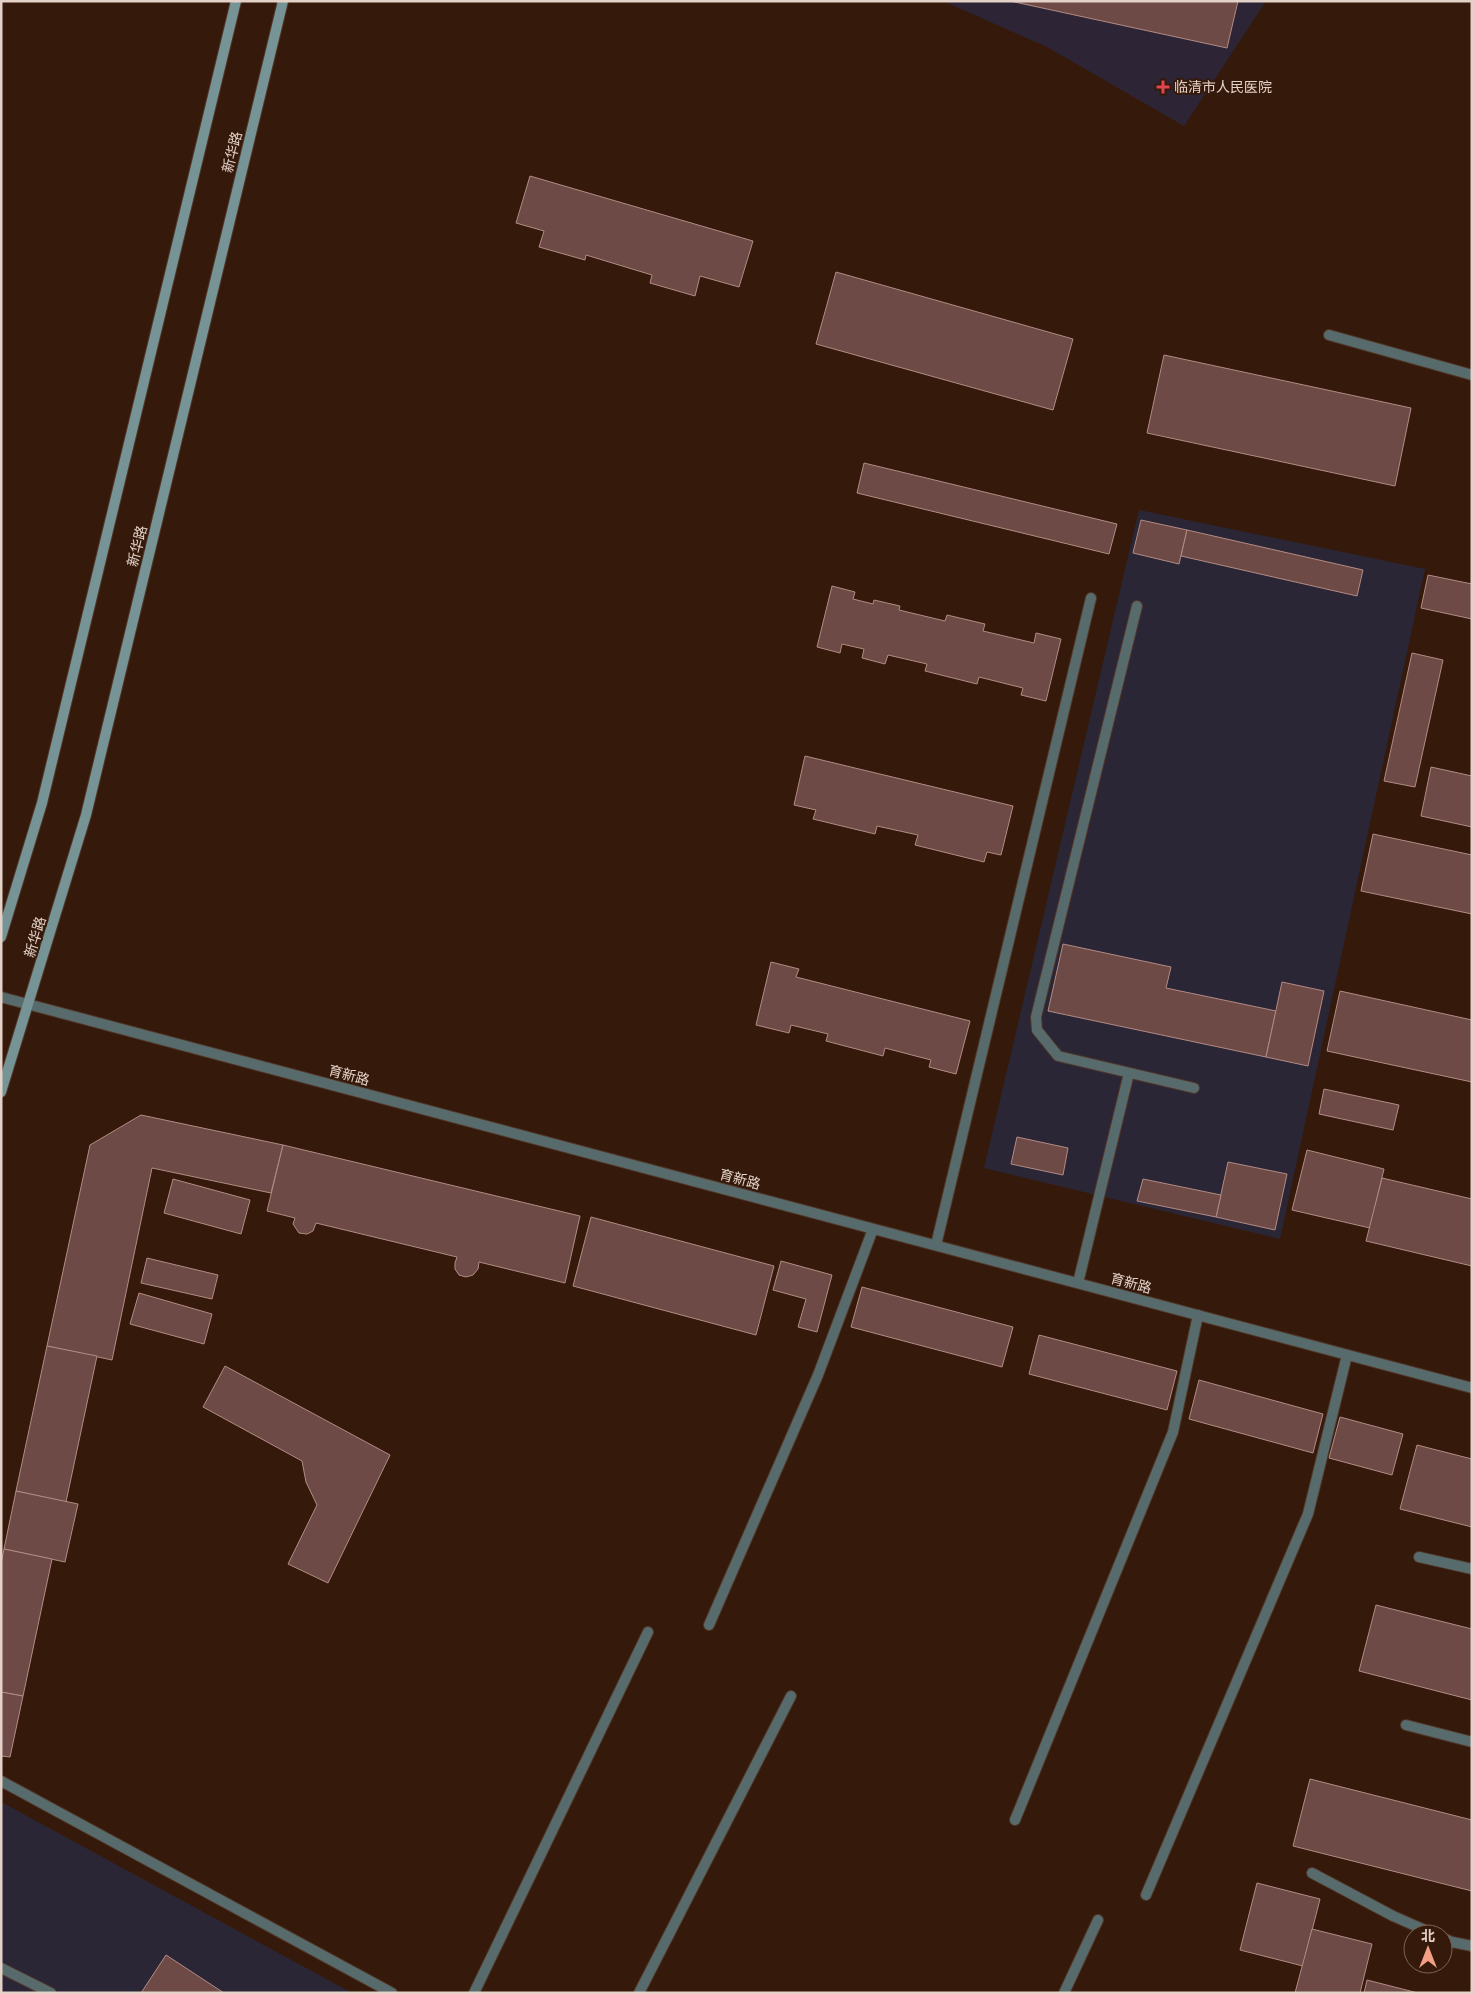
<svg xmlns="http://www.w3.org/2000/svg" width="1473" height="1994" font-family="Raleway,'Noto Sans SC',sans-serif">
	<rect width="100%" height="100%" fill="#351a0b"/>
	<g fill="#2b2636">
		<path d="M1139 510 1425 569 1280 1239 984 1168Z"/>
		<path d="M1 1802 16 1810 352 1993H1Z"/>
	</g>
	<path fill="#2d2535" d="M943 1H1266L1184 126 1047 47Z"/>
	<g fill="#6d4a45" stroke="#b38b85">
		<path d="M1010 1H1238L1227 48Z"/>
		<path d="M530 176 753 241 739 287 700 276 695 296 650 283 652 275 586 255 585 260 539 247 544 231 516 223Z"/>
		<path d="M836 272 1073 339 1053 410 816 344Z"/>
		<path d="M1164 355 1411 408 1395 486 1147 433Z"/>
		<path d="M864 463 1117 524 1109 554 857 493Z"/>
		<path d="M1141 520 1187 530 1179 564 1133 553Z"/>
		<path d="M1187 530 1363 570 1357 596 1181 556Z"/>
		<path d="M1428 575 1472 584V619L1421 608Z"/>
		<path d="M832 586 855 592 853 599 873 604 874 600 900 606 899 610 945 621 947 615 985 624 983 631 1034 643 1036 633 1061 639 1046 701 1021 695 1023 688 979 677 977 684 925 671 927 664 888 655 885 664 862 658 864 649 842 644 840 653 817 647Z"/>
		<path d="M1412 653 1443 660 1415 787 1384 781Z"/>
		<path d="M805 756 1013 806 1001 855 987 852 984 862 915 845 918 835 877 826 875 834 813 819 816 810 794 805Z"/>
		<path d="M1431 767 1472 776V827L1421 816Z"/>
		<path d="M1373 834 1472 855V914L1361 891Z"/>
		<path d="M1063 944 1171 967 1166 988 1276 1011 1266 1057 1048 1011Z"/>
		<path d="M771 962 799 969 796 977 970 1021 956 1074 929 1067 931 1060 885 1048 883 1056 826 1041 828 1034 791 1025 789 1033 756 1025Z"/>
		<path d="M1282 982 1324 991 1308 1066 1266 1057Z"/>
		<path d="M1340 991 1472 1020V1082L1327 1051Z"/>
		<path d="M1324 1089 1399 1105 1393 1130 1319 1114Z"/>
		<path d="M141 1115 283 1145 271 1193 152 1168 112 1360 47 1346 90 1145Z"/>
		<path d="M1017 1137 1068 1148 1063 1175 1011 1164Z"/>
		<path d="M283 1145 580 1216 565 1283 479 1262 478 1269 473 1275 466 1277 459 1275 455 1269V1263L457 1257 316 1223 313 1231 307 1234 299 1233 293 1224 295 1218 267 1211Z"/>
		<path d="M1307 1150 1384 1169 1370 1228 1292 1210Z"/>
		<path d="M1228 1162 1287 1174 1275 1230 1216 1217Z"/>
		<path d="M1382 1178 1472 1199V1266L1366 1241Z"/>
		<path d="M173 1179 250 1200 241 1234 164 1213Z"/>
		<path d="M1143 1179 1221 1195 1216 1217 1137 1201Z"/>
		<path d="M591 1217 774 1266 756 1335 573 1286Z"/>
		<path d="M147 1258 218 1275 212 1299 141 1283Z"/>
		<path d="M781 1261 832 1275 817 1332 798 1327 806 1299 773 1290Z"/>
		<path d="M862 1287 1013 1327 1002 1367 851 1327Z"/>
		<path d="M139 1293 212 1314 204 1344 130 1324Z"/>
		<path d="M1039 1335 1177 1371 1167 1410 1029 1374Z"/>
		<path d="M47 1346 97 1356 66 1502 16 1491Z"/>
		<path d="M225 1366 390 1455 328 1583 288 1564 317 1505 306 1482 302 1461 203 1407Z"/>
		<path d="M1199 1380 1323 1414 1313 1453 1189 1419Z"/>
		<path d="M1340 1417 1403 1434 1392 1475 1329 1458Z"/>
		<path d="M1417 1445 1472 1459V1527L1400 1509Z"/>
		<path d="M16 1491 78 1504 65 1562 4 1549Z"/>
		<path d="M4 1549 52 1559 23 1696 1 1692V1564Z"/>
		<path d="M1376 1605 1472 1629V1700L1359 1671Z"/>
		<path d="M1 1692 23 1696 10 1757 1 1756Z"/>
		<path d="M1310 1779 1472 1820V1891L1293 1846Z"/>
		<path d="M1257 1883 1320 1899 1303 1966 1240 1950Z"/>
		<path d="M1312 1929 1372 1944 1360 1993H1295Z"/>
		<path d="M166 1955 224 1993H141Z"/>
		<path d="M1367 1980 1418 1993H1364Z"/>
	</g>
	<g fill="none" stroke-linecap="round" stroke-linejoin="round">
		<defs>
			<g id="service">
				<path d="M1329 335 1472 375"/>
				<path d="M1137 606 1036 1017 1037 1030 1058 1056 1194 1088"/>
				<path d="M936 1245 1091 598"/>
				<path d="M1078 1283 1129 1073"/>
				<path d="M1419 1557 1472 1569"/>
				<path d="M709 1625 818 1375 873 1229"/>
				<path d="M1406 1725 1472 1742"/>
				<path d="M1 1781 392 1993"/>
				<path d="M1015 1820 1173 1432 1198 1315"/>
				<path d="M1312 1873 1393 1916 1434 1934"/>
				<path d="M1146 1895 1308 1514 1347 1355"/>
				<path d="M1443 1938 1452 1942 1472 1946"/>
				<path d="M1 1968 51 1993"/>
				<path d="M474 1993 648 1632"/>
				<path d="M639 1993 791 1696"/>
				<path d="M1064 1993 1098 1920"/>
			</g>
			<path id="tertiary" d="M1 997 1472 1388"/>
			<g id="secondary">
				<path d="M1 937 42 803 236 1"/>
				<path d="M1 1092 86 815 283 1"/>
			</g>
		</defs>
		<use href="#service" stroke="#513729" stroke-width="12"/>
		<use href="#tertiary" stroke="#513729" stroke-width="12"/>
		<use href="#secondary" stroke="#513729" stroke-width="12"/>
		<use href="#service" stroke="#586b6c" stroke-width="10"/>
		<use href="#tertiary" stroke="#586b6c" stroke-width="10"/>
		<use href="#secondary" stroke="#769496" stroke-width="10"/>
	</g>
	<path fill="#e0444e" stroke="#351a0b" stroke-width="2" d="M1160.5 79.5h5v5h5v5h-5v5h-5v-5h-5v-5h5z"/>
	<g text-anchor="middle" stroke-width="4" stroke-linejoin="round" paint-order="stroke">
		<g font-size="14" fill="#e4d1c8" stroke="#351a0b" text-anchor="start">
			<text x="1174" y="92">临清市人民医院</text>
		</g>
		<g font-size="14" fill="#e4d1c8" stroke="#351a0b">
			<text transform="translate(232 152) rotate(-76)" y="5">新华路</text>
			<text transform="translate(137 546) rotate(-76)" y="5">新华路</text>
			<text transform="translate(35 937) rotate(-73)" y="5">新华路</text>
			<text transform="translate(349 1075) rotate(15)" y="5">育新路</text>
			<text transform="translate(740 1179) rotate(15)" y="5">育新路</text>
			<text transform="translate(1131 1283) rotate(15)" y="5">育新路</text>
		</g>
	</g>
	<rect width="1473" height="1994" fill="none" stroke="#e4d1c8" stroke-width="5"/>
	<g transform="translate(1428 1949)"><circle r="24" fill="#351a0b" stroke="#7b6357"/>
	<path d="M0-4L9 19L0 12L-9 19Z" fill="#f39f86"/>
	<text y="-8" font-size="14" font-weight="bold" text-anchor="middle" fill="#e4d1c8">北</text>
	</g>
</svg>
